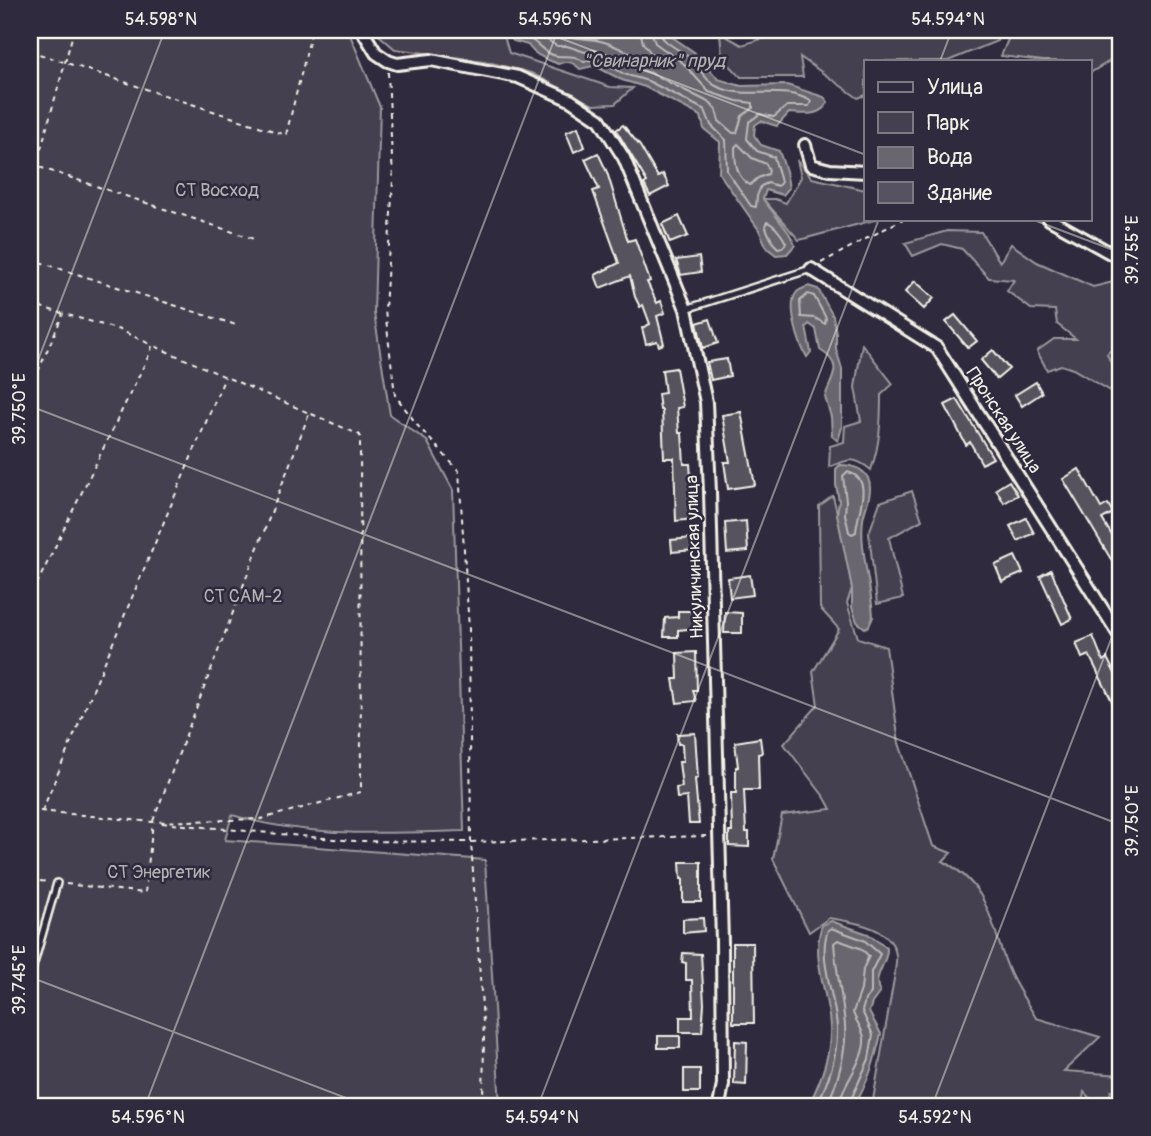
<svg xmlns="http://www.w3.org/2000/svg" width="1151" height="1136" font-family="Pangolin,sans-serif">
	<rect width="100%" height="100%" fill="#2f2a3d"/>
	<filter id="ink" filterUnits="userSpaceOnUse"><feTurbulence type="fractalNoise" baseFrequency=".0143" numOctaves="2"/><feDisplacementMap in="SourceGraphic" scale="14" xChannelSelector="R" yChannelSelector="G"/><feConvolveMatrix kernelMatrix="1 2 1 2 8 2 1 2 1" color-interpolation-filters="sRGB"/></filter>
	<g filter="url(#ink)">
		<g fill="#454050" stroke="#9c989c" stroke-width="2">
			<path d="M30 30H348L380 107 374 313 390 415 427 441 453 490 464 831C386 833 307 838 232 815L225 840 485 860 500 1106H30Z"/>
			<path d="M373 30H491L504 36 509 53 610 87 633 88 615 104 593 105 531 73 484 61 395 49Z"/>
			<path d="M734 30H1001L997 41 948 61H866V95L858 98 800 57 803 77H741L722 57 720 33 742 45 761 39Z"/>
			<path d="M1012 30H1121V54L1090 73V61H1043L1001 56Z"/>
			<path d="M797 160 812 178 866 190V219H878L799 240 763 199H775L786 203 801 177Z"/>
			<path d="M947 231 981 232 1000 262 1011 244 1037 262 1093 287 1121 280V340L1107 354 1116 374 1121 377V397L1073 369 1061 365 1047 370 1037 351 1054 339H1076L1057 324 1055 310 1031 309 1007 291 1014 280 989 278 962 249 942 244 913 256 905 243Z"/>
			<path d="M862 344 893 384 881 395C881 421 880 444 871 470 854 456 849 459 829 467L830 446 844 442 845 426 861 421 855 387Z"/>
			<path d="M912 491 922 520 889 538 903 598 877 604 869 533 880 502Z"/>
			<path d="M833 496 845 547 852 588 847 603 858 638 886 647 899 743 933 846 951 853 943 861C994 888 990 929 1011 975 1018 990 1028 1004 1036 1018L1100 1037 1064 1071 1121 1075V1094L1111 1091 1106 1106H1097L1084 1092 1082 1106H872L895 973C895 967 897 960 896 955 892 926 852 922 829 918L809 932 773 859 782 815 831 809 825 798 784 744 818 705 813 672 839 629 820 608 819 506Z"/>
		</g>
		<g fill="#6a6670" stroke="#a19ea0" stroke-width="2">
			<path d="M506 30H662L694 52 718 79 741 86 787 85 824 97 828 102C821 117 803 114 789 113L777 126 761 121 755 125 754 135 761 145 779 151 786 171 789 188 783 195 766 190 763 199 789 233 795 245 787 254 776 255 767 248 759 230 719 173 720 142 704 129 701 116 645 87 622 80 599 68 593 66 580 69C573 62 567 60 558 64 547 59 535 56 528 45L513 41Z"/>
			<path d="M808 286 818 289 833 316 836 333V349L842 369V427L838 441 832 436 831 417 825 397C830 379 846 366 820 350L816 329 809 324 806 327 811 352 807 357C799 344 785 302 798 291 801 289 805 288 808 286Z"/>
			<path d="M840 465C851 465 862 467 868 478 874 492 865 506 863 520 859 548 872 589 873 617L869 626 865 628 857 622 852 607V588L837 514 839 501 836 485V469Z"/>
			<path d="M831 921 868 934 887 948C888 964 871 976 880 992L872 1003 869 1012 881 1034C875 1060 868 1084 853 1106H808C820 1083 831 1055 830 1028 829 994 810 958 822 925Z"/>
		</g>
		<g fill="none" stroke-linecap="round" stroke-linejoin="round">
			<g stroke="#bdb9b8" stroke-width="2">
				<path d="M514 30C519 38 527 35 533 41 540 46 547 55 557 56 568 57 574 54 584 62L593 59 601 61 624 74 648 81 705 110 711 125 726 140 727 171 751 206 756 207 757 196 761 186 768 183 778 186 781 182 774 157 757 151 747 139 749 122 760 114 774 117 787 106H809L811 101C781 84 746 101 716 86 704 80 697 63 686 55 677 48 661 42 659 30"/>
				<path d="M531 30 557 46H567L585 52 594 50 604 53 628 66 651 73 710 103 716 110 719 121 733 133H737L742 116 753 108V103L737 101 709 92 683 63 655 43 651 30"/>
				<path d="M549 30C562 40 588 37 604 42 621 47 634 58 652 61L654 57 643 43 640 30"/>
				<path d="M738 144 752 158 766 164 769 170 768 174 758 178 750 185C736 177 735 163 735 147Z"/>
				<path d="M767 222C774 224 783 236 786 243L783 247 778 248 773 243 765 226Z"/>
				<path d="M808 294 814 296 826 318 825 324 815 318 801 317 800 301Z"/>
				<path d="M847 472C875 478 857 512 856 532L852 534 849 532 845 514 846 501 843 476Z"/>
				<path d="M816 1106C828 1083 838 1055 837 1028 836 999 817 958 828 930L831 928 864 940 880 954 871 972V993L865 1000 862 1011 873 1035 869 1059 848 1106"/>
				<path d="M826 1106C837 1086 847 1050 845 1026 843 998 836 972 834 943L838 940 860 948 869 956 863 969 861 990 853 1012C855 1021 863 1029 864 1038 866 1060 840 1087 839 1106"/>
			</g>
		</g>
		<g fill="#56525f" stroke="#f4f1e8" stroke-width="2">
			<path d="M623 125 640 146 658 177 663 174 669 186 650 196 644 184 647 182 616 130Z"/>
			<path d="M578 127 585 147 574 152 566 132Z"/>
			<path d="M598 153 607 172 628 241 635 239 650 281 647 282 657 303 661 301 665 313 657 316 664 344 659 346 657 341 646 344 642 328 650 324 643 305 640 307 635 297 630 276 600 288 595 275 619 263 593 191 599 189 585 159Z"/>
			<path d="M679 216 688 236 670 243 662 224Z"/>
			<path d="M699 257 701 272 681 275 676 260Z"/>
			<path d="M915 281 934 298 924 309 905 292Z"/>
			<path d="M955 315 977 341 968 348 946 322Z"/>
			<path d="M710 319 718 343 703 348 697 323Z"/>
			<path d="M993 350 1009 369 997 379 981 360Z"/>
			<path d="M727 359 730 376 711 380 707 362Z"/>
			<path d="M676 368 683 407 677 408 679 433H682L684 464H690L694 519 676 521 674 458H664L662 410H660L658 394 665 393 662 370Z"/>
			<path d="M1036 382 1042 393 1022 406 1015 395Z"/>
			<path d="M957 399 993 458 982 464 970 442 966 445 945 405Z"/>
			<path d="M741 412 755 485 728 489 724 462H730L722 415Z"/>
			<path d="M1079 469 1101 508 1108 504 1113 513 1102 519 1121 550V576L1063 479Z"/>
			<path d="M1009 481 1018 495 1004 503 996 489Z"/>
			<path d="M1026 518 1034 533 1018 541 1010 526Z"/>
			<path d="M746 521 748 551 727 553 725 523Z"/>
			<path d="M693 538 694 550 672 552 671 540Z"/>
			<path d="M1015 556 1023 573 1002 582 995 565Z"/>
			<path d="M1051 570 1072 619 1062 624 1040 576Z"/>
			<path d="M750 575 753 595 730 598 728 578Z"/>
			<path d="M678 611H699L698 628 678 630V637H664L665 618 678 617Z"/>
			<path d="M725 612 742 613V633H724Z"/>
			<path d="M1093 636 1103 661 1107 658 1121 685V719L1089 655 1082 658 1076 643Z"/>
			<path d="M696 652 697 690H693L696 701 677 703 673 679H678L677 653Z"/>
			<path d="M695 733 698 778 695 779 699 824H689L687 797 677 798 676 788 682 787 679 762H683L682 744H678L677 734Z"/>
			<path d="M760 738 762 753 758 754 759 790H744L746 832H749V847L729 846V832H732L731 793H736V767H738L735 742Z"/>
			<path d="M680 862H701V902H683V879H681Z"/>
			<path d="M703 918 704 931 683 933V919Z"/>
			<path d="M733 943H753L754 1023H733Z"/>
			<path d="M683 953 701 954 704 1004 702 1032H680V1017H693L692 980H686V963L682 962Z"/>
			<rect x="658" y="1036" width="22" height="12"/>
			<path d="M735 1041 747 1042 746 1085 734 1084Z"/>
			<rect x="684" y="1069" width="16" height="23"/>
		</g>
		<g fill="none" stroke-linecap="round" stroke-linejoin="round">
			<defs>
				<g id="service">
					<path d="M686 309 811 269"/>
					<path d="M30 977 57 883"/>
				</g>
				<g id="minor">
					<path d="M362 30 376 53 388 61 397 64 431 60 518 77 570 100 600 120 624 158 686 309 706 402 710 492 722 942 723 1084 719 1106"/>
					<path d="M805 145 811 165 830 170 866 172"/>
					<path d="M1049 219 1121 259"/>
					<path d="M811 269 937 348 1121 638"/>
				</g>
			</defs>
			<use href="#service" stroke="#f4f1e8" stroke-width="10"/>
			<use href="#minor" stroke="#f4f1e8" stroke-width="16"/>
			<g stroke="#f4f1e8" stroke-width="2" stroke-dasharray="5 5" stroke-linecap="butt">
				<path d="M30 51 286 135 312 30"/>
				<path d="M388 72 393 180 385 310 395 395 418 426 459 471 469 629 471 842 484 1037 483 1106"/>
				<path d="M30 164 257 240"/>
				<path d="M30 188 74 30"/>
				<path d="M30 259 236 325"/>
				<path d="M821 263 903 219"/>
				<path d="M30 304 120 330 152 345 151 351 30 598"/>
				<path d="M30 390 63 314"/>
				<path d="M30 810 153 822 261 819 361 792 360 435 152 345"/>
				<path d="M42 811 225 377"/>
				<path d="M153 821 309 414"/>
				<path d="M162 823 355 841 471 842 708 836"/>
				<path d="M30 880 50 882"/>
				<path d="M66 884 145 893 153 822"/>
			</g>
			<use href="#service" stroke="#2f2a3d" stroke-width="5"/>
			<use href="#minor" stroke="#2f2a3d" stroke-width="10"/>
		</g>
	</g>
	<path fill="none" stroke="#f4f1e8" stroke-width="2" stroke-opacity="0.45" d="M539 30 866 155M940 61 952 30M1031 219 1121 253M30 381 165 30M30 406 1121 825M30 977 367 1106M145 1106 558 30M538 1106 879 219M932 1106 1121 613"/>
	<g text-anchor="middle" stroke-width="5" stroke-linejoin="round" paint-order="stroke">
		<g font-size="18" fill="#b7b3b3" stroke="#2f2a3d">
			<text x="217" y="196">СТ Восход</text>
			<text x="243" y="602">СТ САМ-2</text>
			<text x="159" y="878">СТ Энергетик</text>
		</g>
		<g font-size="18" fill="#f4f1e8" stroke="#2f2a3d">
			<text transform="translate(1004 420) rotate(57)" y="6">Пронская улица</text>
			<text transform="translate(694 557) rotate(-92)" y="6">Никуличинская улица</text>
		</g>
		<g font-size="19" font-style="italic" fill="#b6b2b2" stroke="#2f2a3d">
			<text x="654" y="67">"Свинарник" пруд</text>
		</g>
	</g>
	<rect width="1151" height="1136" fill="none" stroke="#2f2a3d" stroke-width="77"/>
	<rect x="864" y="60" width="228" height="161" fill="#2f2a3d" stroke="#7e7a81" stroke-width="2"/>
	<rect x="878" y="82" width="35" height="10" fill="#2f2a3d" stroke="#7e7a81" stroke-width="2"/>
	<text x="927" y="94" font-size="21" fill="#f4f1e8">Улица</text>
	<rect x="878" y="112" width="35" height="21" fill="#454050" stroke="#7e7a81" stroke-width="2"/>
	<text x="927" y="130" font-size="21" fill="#f4f1e8">Парк</text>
	<rect x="878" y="147" width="35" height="21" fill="#6a6670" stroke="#7e7a81" stroke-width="2"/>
	<text x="927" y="164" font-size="21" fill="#f4f1e8">Вода</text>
	<rect x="878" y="182" width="35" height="21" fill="#56525f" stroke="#7e7a81" stroke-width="2"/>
	<text x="927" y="200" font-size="21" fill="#f4f1e8">Здание</text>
	<rect x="38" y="38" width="1074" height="1060" fill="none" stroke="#f4f1e8" stroke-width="2.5"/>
	<g font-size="18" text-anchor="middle" fill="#f4f1e8">
		<text x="161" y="25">54.598°N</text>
		<text x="555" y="25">54.596°N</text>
		<text x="948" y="25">54.594°N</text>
		<text transform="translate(1132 250) rotate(-90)" y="6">39.755°E</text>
		<text transform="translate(19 409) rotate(-90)" y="6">39.750°E</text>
		<text transform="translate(1132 821) rotate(-90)" y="6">39.750°E</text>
		<text transform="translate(19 980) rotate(-90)" y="6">39.745°E</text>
		<text x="148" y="1123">54.596°N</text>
		<text x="542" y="1123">54.594°N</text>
		<text x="935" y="1123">54.592°N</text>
	</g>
</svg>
